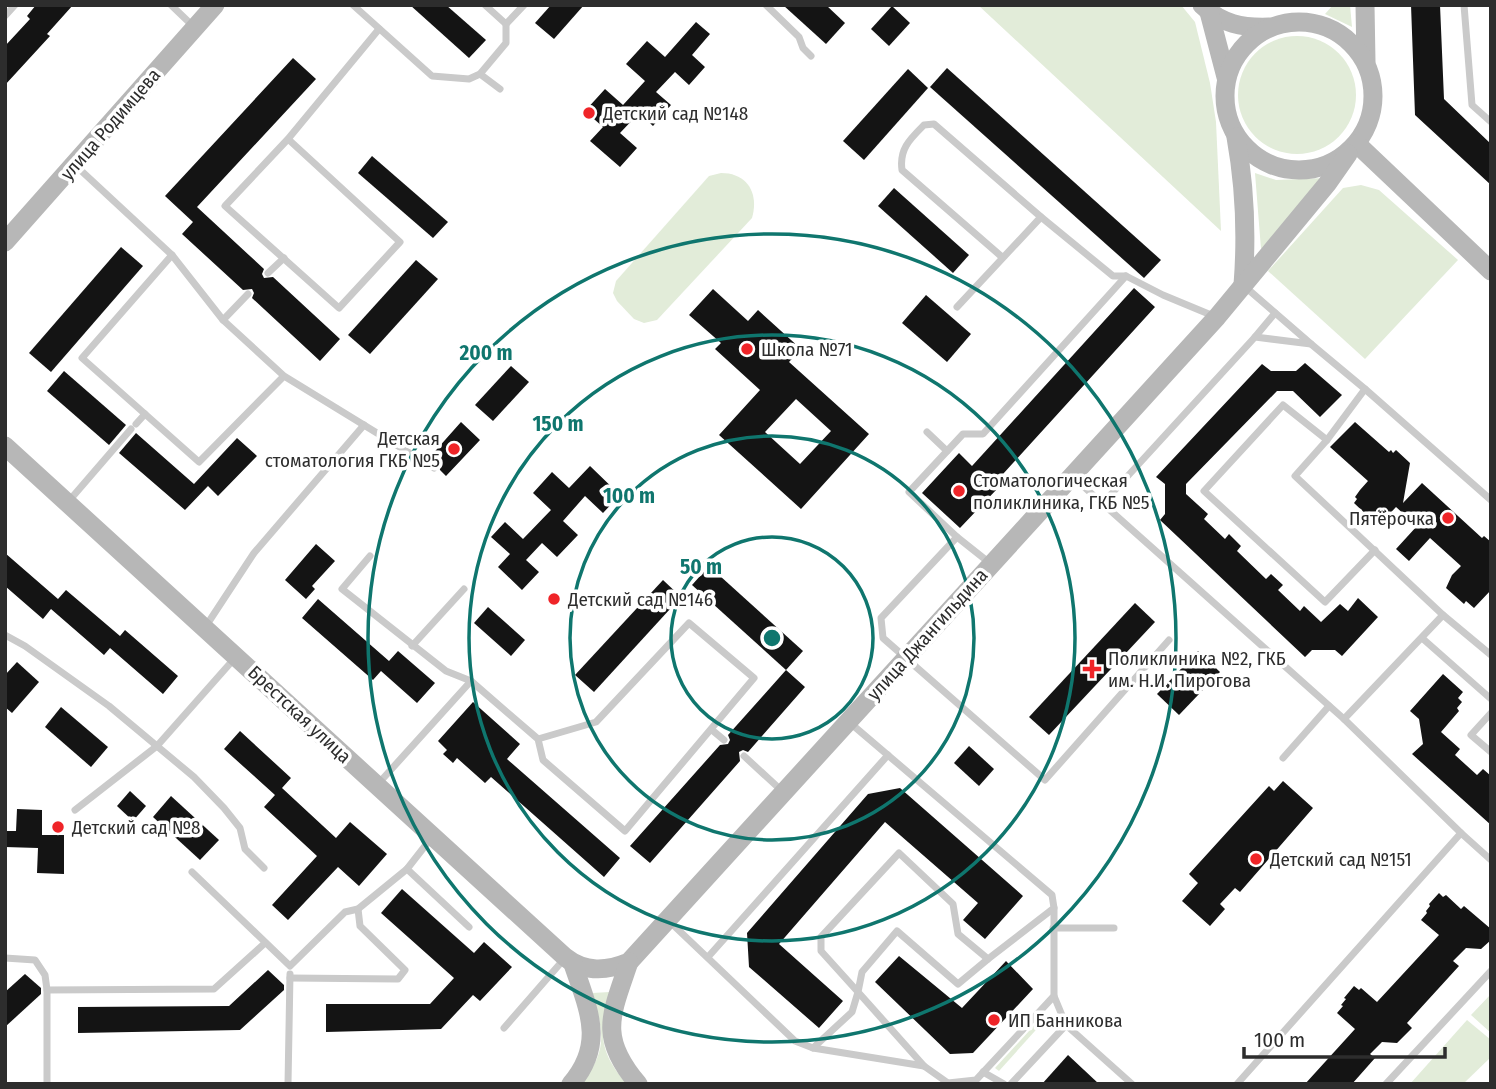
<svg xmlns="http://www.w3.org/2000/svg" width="1496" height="1089" font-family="'Fira Sans Condensed',sans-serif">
	<rect width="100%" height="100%" fill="#fff"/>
	<g fill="#e2ecd9">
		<path d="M978 5H1181L1195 22 1210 83 1216 122 1221 231Z"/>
		<path d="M1333 5H1350L1352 27 1325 14Z"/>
		<circle cx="1297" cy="95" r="59"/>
		<path d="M721 173C748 173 759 194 752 218L657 320 644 323 634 319 617 301 613 293 616 281 709 176Z"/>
		<path d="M1255 173 1276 180 1325 178 1261 249Z"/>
		<path d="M1361 185 1379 190 1458 260 1365 359 1268 271 1343 188Z"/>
		<path d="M610 992C599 1032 598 1051 627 1084H581C608 1050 604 1033 592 993Z"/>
		<path d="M1491 994V1033L1471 1015Z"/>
		<path d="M1041 1018 1044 1021 999 1071 995 1068Z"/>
		<path d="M1467 1020 1491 1040V1057L1463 1084H1410Z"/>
	</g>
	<g fill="#141414" fill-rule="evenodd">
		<path d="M36 5H73L47 34 50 36 5 85V46L30 19 27 16Z"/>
		<path d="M410 5H446L486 40 469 58Z"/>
		<path d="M551 5H584L554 39 535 23Z"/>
		<path d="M783 5H826L845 23 826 44Z"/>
		<path d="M1411 5H1440L1444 99 1491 144V185L1415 115Z"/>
		<path d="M892 6 910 23 889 46 871 29Z"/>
		<path d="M696 22 710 34 692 55 705 67 689 85 675 72 656 92 671 105 653 126 639 113 620 133 637 148 620 167 590 141 603 127 585 111 605 89 623 105 645 81 626 64 647 41 665 57Z"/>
		<path d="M293 58 316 79 197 207 264 269 262 274 264 278 273 277 340 339 320 361 252 298 254 293 252 289 243 290 182 234 193 222 165 196Z"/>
		<path d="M947 68 1161 260 1144 278 930 87Z"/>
		<path d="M908 69 928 88 864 160 843 141Z"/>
		<path d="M372 156 448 222 433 238 358 173Z"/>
		<path d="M894 188 969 255 953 273 878 206Z"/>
		<path d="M121 247 143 266 51 372 29 353Z"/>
		<path d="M416 260 438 279 370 354 348 335Z"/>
		<path d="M1134 288 1155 307 993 485 997 489 960 528 922 493 959 453 972 466Z"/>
		<path d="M713 289 748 321 758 310 801 349 789 362 869 434 801 509 719 435 760 390 715 349 721 343 689 315ZM796 399 831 431 800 464 765 432Z"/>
		<path d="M926 295 971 334 947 362 902 323Z"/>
		<path d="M1305 363 1342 395 1320 417 1293 391H1277L1186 484V494L1208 514 1204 519 1225 539 1229 534 1241 546 1237 551 1266 579 1271 574 1283 585 1278 590 1300 611 1304 606 1321 622 1340 604 1348 611 1358 598 1378 617 1342 656 1335 650H1312L1305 657 1160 520 1165 514V484L1156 477 1262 364 1271 371H1296Z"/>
		<path d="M511 366 529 382 493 421 475 405Z"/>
		<path d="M64 371 126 425 109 445 47 391Z"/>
		<path d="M461 422 480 440 446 476 440 470 439 465 429 458Z"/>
		<path d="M1355 422 1389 452 1391 450 1393 453 1396 450 1410 463 1403 503 1422 483 1482 538 1484 536 1491 542V590L1474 608 1466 601 1464 604 1446 588 1452 575 1461 566 1430 538 1409 561 1396 549 1417 526 1396 507 1381 523 1374 516 1371 519 1354 503 1357 499 1355 497 1360 490 1368 481 1330 447Z"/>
		<path d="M136 433 194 484 237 438 257 456 218 496 208 486 185 510 119 453Z"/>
		<path d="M590 466 620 495 603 513 585 496 563 521 578 535 557 557 542 543 526 560 539 572 522 590 498 567 510 554 491 537 505 522 523 539 551 510 533 493 552 472 569 488Z"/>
		<path d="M316 544 335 561 312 586 315 589 306 599 285 580Z"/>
		<path d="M5 553 58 599 66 590 120 636 125 630 178 676 163 694 110 648 104 655 51 609 43 619 5 586Z"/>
		<path d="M709 566 803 651 786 670 692 585Z"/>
		<path d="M663 580 681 597 594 692 575 675Z"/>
		<path d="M318 599 389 661 398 651 435 683 417 703 381 671 373 680 302 618Z"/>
		<path d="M1135 603 1155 622 1049 735 1029 717Z"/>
		<path d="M488 607 525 640 511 656 474 623Z"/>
		<path d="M1198 651 1220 672 1179 715 1157 694Z"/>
		<path d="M17 662 39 682 12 713 5 707V675Z"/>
		<path d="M786 670 805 687 748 752 743 750 739 752 740 761 650 863 630 846 720 745 728 744 730 740 728 735Z"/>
		<path d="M1443 674 1463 692 1458 698 1462 702 1457 708 1459 711 1441 732 1460 749 1455 755 1477 775 1483 769 1491 776V825L1412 754 1423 744 1419 719 1410 711Z"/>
		<path d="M473 702 520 744 507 759 620 858 604 877 491 777 485 783 457 758 453 763 443 754 447 750 438 741Z"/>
		<path d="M61 707 108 747 91 767 45 727Z"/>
		<path d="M240 731 291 778 282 788 336 838 350 822 387 854 359 886 338 867 288 920 272 905 317 856 264 807 275 795 224 749Z"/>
		<path d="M969 746 994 769 979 786 954 763Z"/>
		<path d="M1283 781 1313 808 1240 892 1235 888 1220 904 1225 909 1210 926 1182 901 1198 883 1189 874 1269 786 1274 791Z"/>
		<path d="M900 788 1023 896 985 939 963 920 978 903 885 822 779 944 843 1001 819 1028 749 967 747 933 868 794Z"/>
		<path d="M130 791 146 806 133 821 117 806Z"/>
		<path d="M171 796 219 840 200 860 153 817Z"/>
		<path d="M17 809 42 810V835H64V874L37 873 38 848 5 847V831H16Z"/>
		<path d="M402 889 474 953 484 942 512 967 480 1001 473 995 441 1029 326 1032V1004H430L454 978 381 913Z"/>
		<path d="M1439 893 1443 897 1446 895 1461 909 1464 906 1491 929V940L1481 949 1466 948 1453 961 1459 966 1407 1023 1412 1028 1397 1043 1382 1042 1370 1054 1375 1058 1352 1084H1305L1355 1029 1337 1013 1343 1006 1341 1005 1346 999 1344 998 1354 986 1359 990 1361 988 1377 1002 1439 935 1421 920 1427 913 1426 911 1430 906 1429 904Z"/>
		<path d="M899 956 962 1008 1006 961 1033 989 973 1053 950 1054 875 982Z"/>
		<path d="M268 970 284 985V990L240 1030 78 1033V1007L229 1006Z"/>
		<path d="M25 974 41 988V994L5 1027V992Z"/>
		<path d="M1068 1055 1099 1084H1042Z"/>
	</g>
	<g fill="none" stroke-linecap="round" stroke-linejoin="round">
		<g stroke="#cacaca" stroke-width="7">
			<path d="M171 5 194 27"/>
			<path d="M353 5 432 76 469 79 480 74 506 43V24"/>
			<path d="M485 5 506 24 524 5"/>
			<path d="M766 5 799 37 803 48 811 56"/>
			<path d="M1464 5 1472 105 1491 122"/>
			<path d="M5 16 15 5"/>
			<path d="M480 74 500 89"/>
			<path d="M288 139 400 242 339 308 225 206 288 139 379 29"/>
			<path d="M75 165 172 255"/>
			<path d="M1041 217 1113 276H1126L1163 295 1216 317"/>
			<path d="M268 273 284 258"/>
			<path d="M1243 285 1311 344"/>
			<path d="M957 307 1041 217 934 124 924 125C910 139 899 149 902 170L1002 257"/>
			<path d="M223 320 248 294"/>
			<path d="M1255 337 1275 313"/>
			<path d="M284 376 199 462 82 358 172 255 223 320 284 376 434 468"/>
			<path d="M1365 389 1327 440 1295 476 1443 615"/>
			<path d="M136 424 145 414"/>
			<path d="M927 432 947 451"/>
			<path d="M1327 440 1283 405 1204 491 1325 602 1375 550"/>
			<path d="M1074 478 1344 719 1461 833"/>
			<path d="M68 502 131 429"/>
			<path d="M1103 503 1255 337 1311 344 1365 389 1491 500"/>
			<path d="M957 537 881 618 883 638 1045 780 1169 640"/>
			<path d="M370 556 342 589 446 671 471 681"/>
			<path d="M991 564 957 537 909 492 963 434H983L1126 276"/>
			<path d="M206 626 254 553 364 425"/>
			<path d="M5 635 25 646 109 706 194 777 224 808 240 828 245 849 264 868"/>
			<path d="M1422 638 1491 699"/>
			<path d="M412 646 464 589"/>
			<path d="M1491 713 1471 735 1491 752"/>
			<path d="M1344 719 1443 615 1491 655"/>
			<path d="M712 730 724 740"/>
			<path d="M744 756 782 791"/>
			<path d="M1283 758 1329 706"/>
			<path d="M378 784 471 681 538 739 543 760 625 831 754 678 689 623 596 722 538 739"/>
			<path d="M75 810 157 746 234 659"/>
			<path d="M407 869 469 927"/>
			<path d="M192 872 290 966 345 912 358 909 407 869 432 837"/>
			<path d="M669 921 795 1041 813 1048 852 1012 858 992 821 951V937L899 853 953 904 958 934 988 959 1054 908 1052 895 849 722"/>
			<path d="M1053 928H1114"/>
			<path d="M708 957 888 755"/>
			<path d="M5 958 35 960 45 975 47 990 214 989 265 943"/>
			<path d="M290 978 398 979 405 970 360 926 358 909"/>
			<path d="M1054 996 1066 1025 1132 1084"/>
			<path d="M504 1028 565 958"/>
			<path d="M813 1048 924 1066 948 1083 976 1080 1054 996V908"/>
			<path d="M924 1066 858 992 862 972 897 931 958 984 988 959"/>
			<path d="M983 1072 1004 1084"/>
			<path d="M47 1084V990"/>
			<path d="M288 1084 290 974"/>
			<path d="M1011 1084 1066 1025"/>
			<path d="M1237 1084 1461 833 1491 860"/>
			<path d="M1386 1084 1491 971"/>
		</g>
		<g stroke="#b7b7b7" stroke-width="19">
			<path d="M1202 5C1221 24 1243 28 1269 27"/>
			<path d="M1365 5 1366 62"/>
			<path d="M1209 12 1226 77"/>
			<circle cx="1299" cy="96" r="74"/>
			<path d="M1236 137C1245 187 1247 234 1243 285"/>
			<path d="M1357 144 1491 271"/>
			<path d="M5 242 215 5"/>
			<path d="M5 446 565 957C585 973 607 971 629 962L1217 317 1327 184 1348 154"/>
			<path d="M629 962C611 1015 598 1037 638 1084"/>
			<path d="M571 1084C606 1043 588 1009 573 964"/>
		</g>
	</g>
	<g fill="none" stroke="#0f766e" stroke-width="3.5">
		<circle cx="772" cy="638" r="101"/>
		<circle cx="772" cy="638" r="202"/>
		<circle cx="772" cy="638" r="303"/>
		<circle cx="772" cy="638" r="404"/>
	</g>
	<g fill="#ef2428" stroke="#fff" stroke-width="2.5">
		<circle cx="589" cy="113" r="7"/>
		<circle cx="747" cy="349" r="7"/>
		<circle cx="454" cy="449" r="7"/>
		<circle cx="959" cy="491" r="7"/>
		<circle cx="1448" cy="518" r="7"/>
		<circle cx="554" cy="599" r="7"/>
		<path d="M1088.5 658.5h7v7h7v7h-7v7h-7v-7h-7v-7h7z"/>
		<circle cx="58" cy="827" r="7"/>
		<circle cx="1256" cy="859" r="7"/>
		<circle cx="994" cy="1020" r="7"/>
	</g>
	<g text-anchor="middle" stroke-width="7" stroke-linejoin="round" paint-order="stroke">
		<g font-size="19" fill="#2d2d2d" stroke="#fff" text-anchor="start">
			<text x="603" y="120">Детский сад №148</text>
			<text x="761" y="356">Школа №71</text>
			<text x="440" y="445" text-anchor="end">Детская<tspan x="440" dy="22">стоматология ГКБ №5</tspan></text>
			<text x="973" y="487">Стоматологическая<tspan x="973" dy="22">поликлиника, ГКБ №5</tspan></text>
			<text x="1434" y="525" text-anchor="end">Пятёрочка</text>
			<text x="568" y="606">Детский сад №146</text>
			<text x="1108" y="665">Поликлиника №2, ГКБ<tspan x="1108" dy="22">им. Н.И. Пирогова</tspan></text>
			<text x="72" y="834">Детский сад №8</text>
			<text x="1270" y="866">Детский сад №151</text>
			<text x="1008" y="1027">ИП Банникова</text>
		</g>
		<g font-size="19" fill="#2d2d2d" stroke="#fff">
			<text transform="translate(110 124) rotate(-49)" y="7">улица Родимцева</text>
			<text transform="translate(927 634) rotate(-48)" y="7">улица Джангильдина</text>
			<text transform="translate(300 714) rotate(43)" y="7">Брестская улица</text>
		</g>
	</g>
	<circle cx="772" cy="638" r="10" fill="#0f766e" stroke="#fff" stroke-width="3.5"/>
	<g font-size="21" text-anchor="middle" font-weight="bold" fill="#0f766e" stroke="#fff" stroke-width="7" stroke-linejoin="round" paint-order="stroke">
		<text x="486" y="360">200 m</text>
		<text x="558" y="431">150 m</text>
		<text x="629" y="503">100 m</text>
		<text x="701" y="574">50 m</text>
	</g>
	<rect width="1496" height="1089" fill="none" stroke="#2d2d2d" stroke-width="14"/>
	<path d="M1244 1047v10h201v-10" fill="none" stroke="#2d2d2d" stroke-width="3.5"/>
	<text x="1254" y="1047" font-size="21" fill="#2d2d2d" stroke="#ffffff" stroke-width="5" paint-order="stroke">100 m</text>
</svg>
